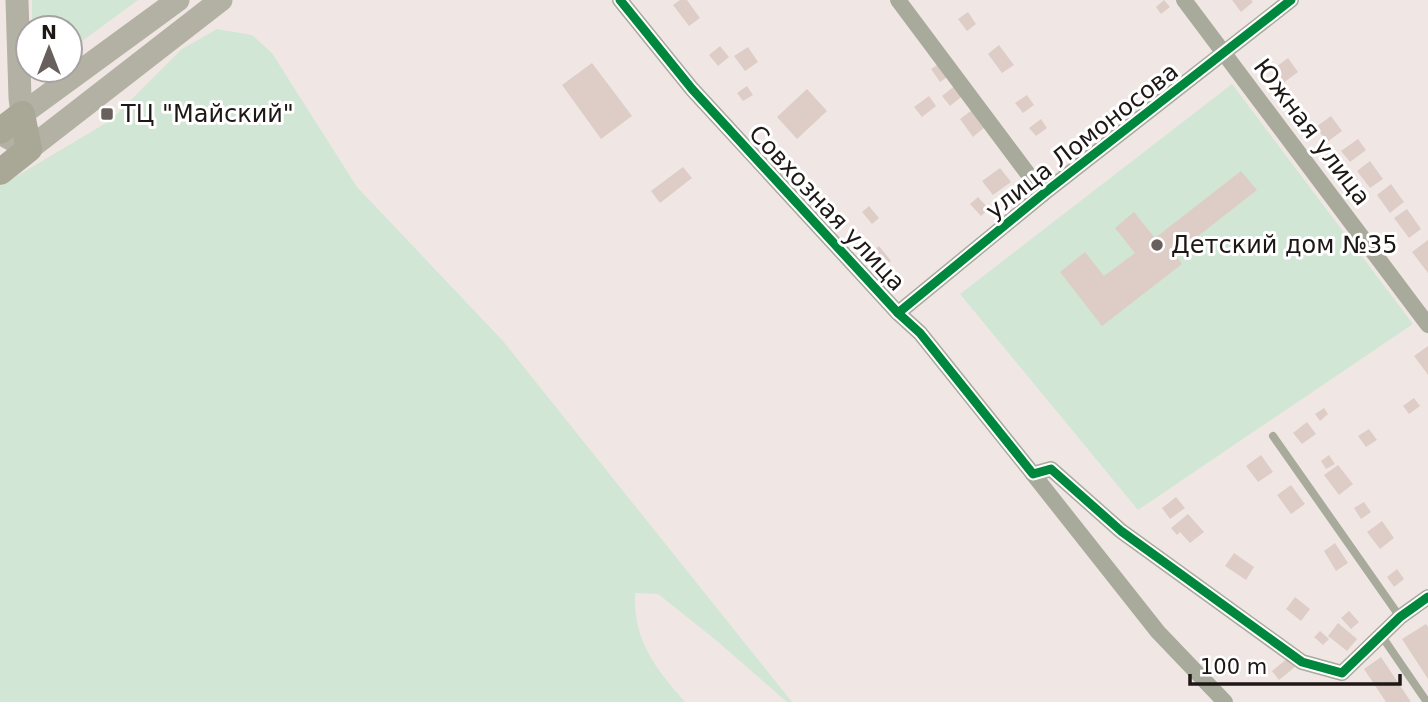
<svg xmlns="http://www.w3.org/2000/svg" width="1428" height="702" font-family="'DejaVu Sans',sans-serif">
	<rect width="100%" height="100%" fill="#f0e7e4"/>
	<g fill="#d2e6d5">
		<path d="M32 0H138L70 50V28H32Z"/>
		<path d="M217 29 252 35 272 53 357 187 503 341 792 702H787L717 641 658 594 635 593C633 640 655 668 685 702H0V186L111 120 182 49Z"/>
		<path d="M1232 84 1413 324 1138 510 960 294Z"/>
	</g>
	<g fill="#decdc6">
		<path d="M680 0H687L700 18 689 26 673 5Z"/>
		<path d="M1164 0 1170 7 1161 14 1156 7Z"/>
		<path d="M1232 0H1251L1253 2 1241 12Z"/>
		<path d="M968 12 976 24 967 31 958 19Z"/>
		<path d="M999 45 1014 65 1002 73 988 54Z"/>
		<path d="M720 46 729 57 718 66 709 55Z"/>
		<path d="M748 47 758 62 745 71 734 56Z"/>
		<path d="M1288 58 1298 72 1282 84 1272 70Z"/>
		<path d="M592 63 632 116 601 139 562 85Z"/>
		<path d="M939 64 949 76 940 82 931 69Z"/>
		<path d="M957 84 965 94 950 106 942 96Z"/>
		<path d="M747 86 753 95 743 101 737 93Z"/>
		<path d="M807 89 827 111 797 139 777 117Z"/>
		<path d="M1027 95 1034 105 1023 113 1015 103Z"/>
		<path d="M929 96 936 106 922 117 914 107Z"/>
		<path d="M972 110 985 127 973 137 960 119Z"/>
		<path d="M1331 116 1342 131 1327 142 1316 127Z"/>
		<path d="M1041 119 1047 128 1036 136 1029 128Z"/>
		<path d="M1358 139 1366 150 1350 162 1341 151Z"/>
		<path d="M1370 161 1383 179 1370 188 1357 171Z"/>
		<path d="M683 167 692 178 660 203 651 191Z"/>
		<path d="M1000 168 1011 182 993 195 982 181Z"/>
		<path d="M1241 171 1257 190 1175 254 1182 264 1102 326 1060 272 1085 252 1104 276 1135 253 1115 228 1134 212 1155 238Z"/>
		<path d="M1391 184 1404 202 1390 213 1377 195Z"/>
		<path d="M978 197 989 209 981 216 970 204Z"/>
		<path d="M869 206 879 218 872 224 862 212Z"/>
		<path d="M1407 209 1421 229 1409 238 1394 218Z"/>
		<path d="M1428 240V273L1412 252Z"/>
		<path d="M879 246 891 261 879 270 868 255Z"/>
		<path d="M1428 346V375L1414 356Z"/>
		<path d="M1414 398 1420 406 1409 414 1403 406Z"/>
		<path d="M1324 408 1328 414 1320 421 1315 414Z"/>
		<path d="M1307 422 1316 434 1302 444 1293 433Z"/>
		<path d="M1369 429 1377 440 1366 447 1358 436Z"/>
		<path d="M1261 455 1273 472 1258 482 1246 466Z"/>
		<path d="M1329 455 1335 464 1326 469 1321 461Z"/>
		<path d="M1338 465 1353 484 1339 495 1324 475Z"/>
		<path d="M1291 485 1305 504 1291 514 1277 495Z"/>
		<path d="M1176 497 1185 508 1170 519 1162 508Z"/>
		<path d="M1364 502 1371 512 1361 519 1354 508Z"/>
		<path d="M1188 514 1204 532 1190 543 1180 532 1177 535 1171 528Z"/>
		<path d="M1382 521 1394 538 1380 549 1367 532Z"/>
		<path d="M1335 543 1348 563 1336 571 1324 551Z"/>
		<path d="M1234 553 1254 567 1246 580 1225 566Z"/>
		<path d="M1397 569 1404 579 1394 587 1387 577Z"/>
		<path d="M1295 597 1310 609 1301 621 1286 609Z"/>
		<path d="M1349 611 1359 622 1351 629 1341 618Z"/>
		<path d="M1338 623 1357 639 1347 651 1328 636Z"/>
		<path d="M1426 624 1428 627V679L1402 639Z"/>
		<path d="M1320 631 1329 639 1323 645 1314 637Z"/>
		<path d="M1381 657 1411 702H1386L1364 669Z"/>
		<path d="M1288 658 1295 667 1279 680 1272 671Z"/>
	</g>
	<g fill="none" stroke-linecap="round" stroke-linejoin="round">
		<g stroke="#a8aa9b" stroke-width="8">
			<path d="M1273 436 1400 617"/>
			<path d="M1381 635 1427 702"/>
		</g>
		<g stroke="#a8aa9b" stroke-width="16">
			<path d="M620 0 692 89 898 313 920 333 1033 474 1051 469 1121 531 1302 662 1342 673 1400 617 1428 597"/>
			<path d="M898 0 1043 194"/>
			<path d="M1184 0 1428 325"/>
			<path d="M898 313 1043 194 1291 0"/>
			<path d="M1033 474 1158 632 1225 702"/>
		</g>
		<g stroke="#b2b1a3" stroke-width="23">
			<path d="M17 0 20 98 22 114 178 0"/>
			<path d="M0 133 29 149 221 0"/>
		</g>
		<path stroke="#a9a896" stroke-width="26" d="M0 131 22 114 29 149 0 172"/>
		<defs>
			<g id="cycleway">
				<path d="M620 0 692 89 898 313 920 333 1033 474 1051 469 1121 531 1302 662 1342 673 1400 617 1428 597"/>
				<path d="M898 313 1043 194 1291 0"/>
			</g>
		</defs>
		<use href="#cycleway" stroke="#fff" stroke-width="13"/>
		<use href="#cycleway" stroke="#00873e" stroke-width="9"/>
	</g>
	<g fill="#67605d" stroke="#fff" stroke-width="2.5">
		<rect x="100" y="107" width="14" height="14" rx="3.5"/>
		<circle cx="1157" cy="245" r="7"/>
	</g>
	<g text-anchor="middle" stroke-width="6" stroke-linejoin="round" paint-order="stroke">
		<g font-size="24" fill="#1d1715" stroke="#fff" text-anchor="start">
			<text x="121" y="122">ТЦ "Майский"</text>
			<text x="1171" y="253">Детский дом №35</text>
		</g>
		<g font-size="24" fill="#1d1715" stroke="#fff">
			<text transform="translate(1312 132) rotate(53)" y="8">Южная улица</text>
			<text transform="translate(1082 141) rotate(-38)" y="8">улица Ломоносова</text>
			<text transform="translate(827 208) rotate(47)" y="8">Совхозная улица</text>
		</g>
	</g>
	<g transform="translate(49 49)"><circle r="33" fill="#ffffff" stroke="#a5a2a1" stroke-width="2"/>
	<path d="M0-5L12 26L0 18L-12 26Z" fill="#67605d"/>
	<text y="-10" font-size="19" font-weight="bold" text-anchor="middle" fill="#1d1715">N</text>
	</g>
	<path d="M1190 674v10h210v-10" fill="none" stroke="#1d1715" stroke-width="3.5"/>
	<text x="1200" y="674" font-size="21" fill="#1d1715" stroke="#ffffff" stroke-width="5" paint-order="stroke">100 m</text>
</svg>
